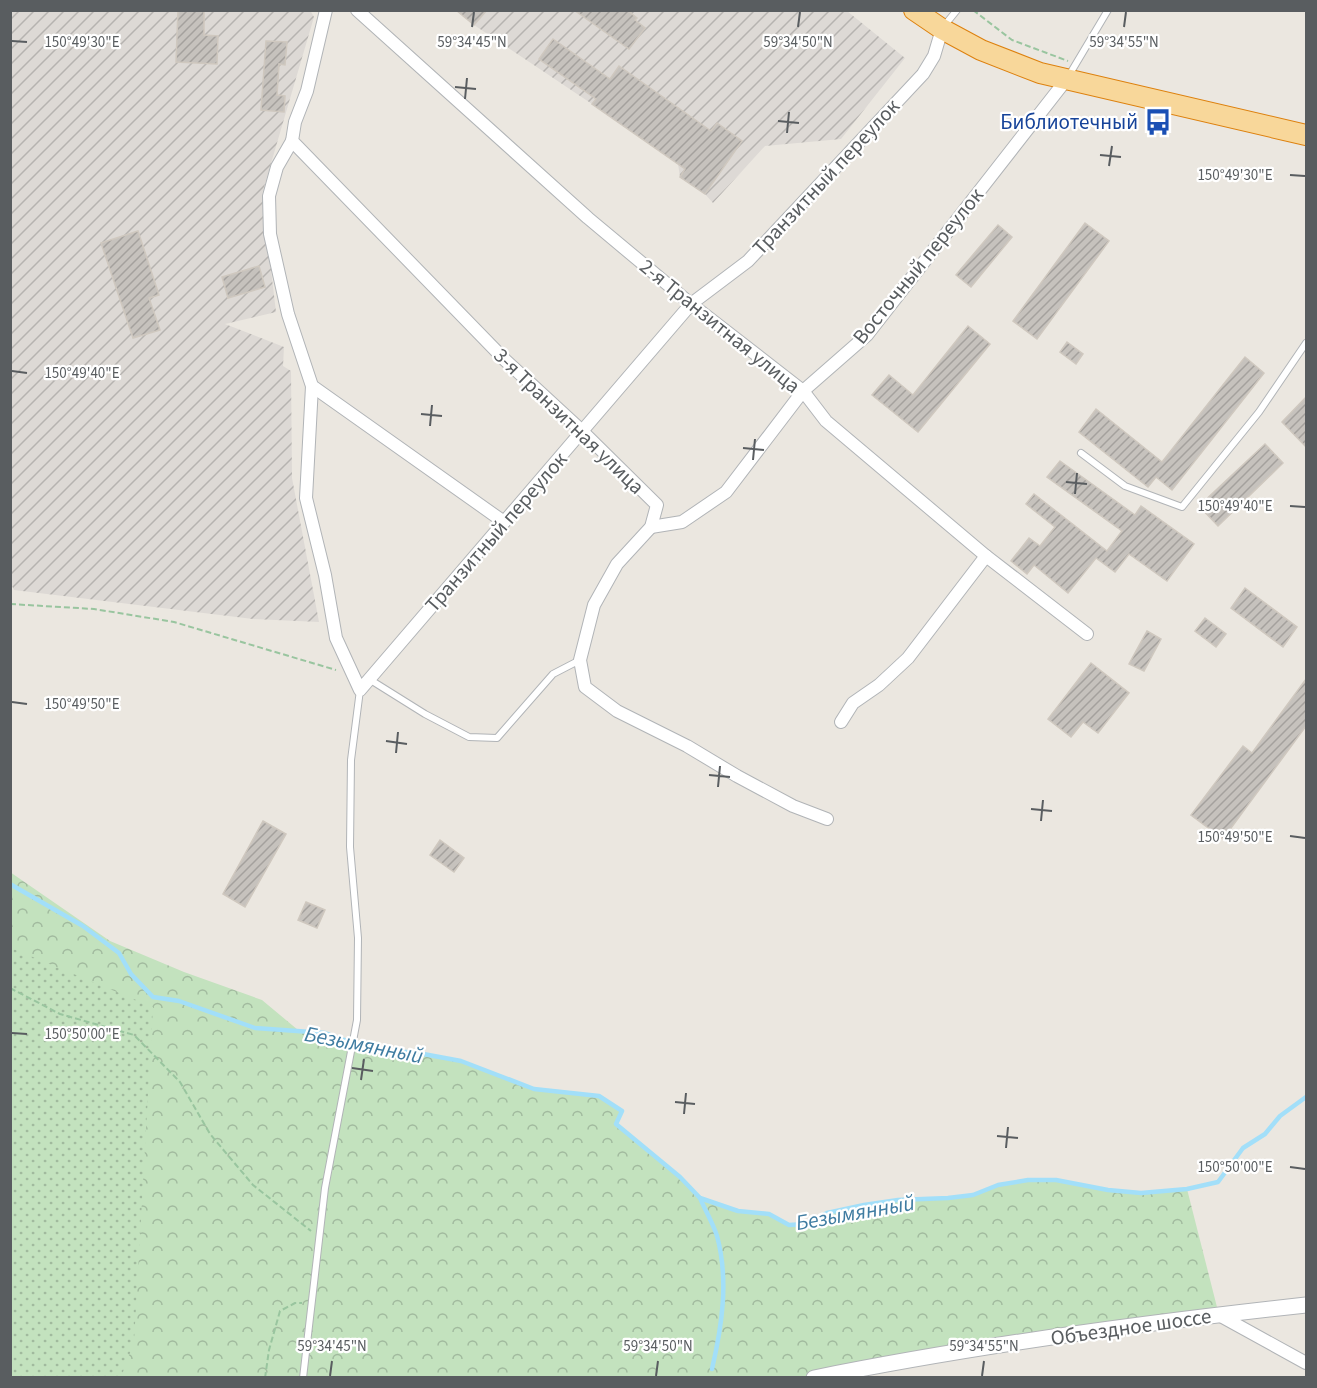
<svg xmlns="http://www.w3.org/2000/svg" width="1317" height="1388" font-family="'Source Sans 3',sans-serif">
	<defs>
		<pattern id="industrial-furrows" width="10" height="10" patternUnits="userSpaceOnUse" patternTransform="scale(1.5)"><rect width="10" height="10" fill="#ddd9d5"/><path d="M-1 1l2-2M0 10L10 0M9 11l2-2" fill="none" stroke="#b6b3b0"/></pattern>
		<pattern id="forest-crowns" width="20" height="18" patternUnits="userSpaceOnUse" patternTransform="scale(1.5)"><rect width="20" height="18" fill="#c3e2be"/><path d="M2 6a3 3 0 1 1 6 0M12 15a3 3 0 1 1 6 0" fill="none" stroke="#a1ba9e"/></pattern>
		<pattern id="park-dots" width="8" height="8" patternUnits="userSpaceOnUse" patternTransform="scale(1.5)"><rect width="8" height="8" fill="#c3e2be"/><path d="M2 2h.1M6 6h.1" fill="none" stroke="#a1ba9e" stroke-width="1.8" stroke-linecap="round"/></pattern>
		<pattern id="building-hatch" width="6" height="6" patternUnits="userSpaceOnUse" patternTransform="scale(1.5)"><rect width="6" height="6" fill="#c6c2bd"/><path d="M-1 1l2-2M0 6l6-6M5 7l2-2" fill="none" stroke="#a4a19d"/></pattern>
	</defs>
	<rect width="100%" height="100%" fill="#ebe7e0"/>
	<g fill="url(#industrial-furrows)">
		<path d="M310 10 314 17 262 194 276 312 225 324 284 347 283 366 291 371 292 478 319 622 253 619 14 590 11 584 10 11Z"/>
		<path d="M456 11H847L905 58 841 139 765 146 713 203 705 194 680 177 678 164 592 104 474 25Z"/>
	</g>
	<path fill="url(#forest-crowns)" d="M10 872 110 941 184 972 262 1000 298 1030 325 1033 370 1049 418 1053 461 1061 534 1089 599 1096 622 1111 616 1124 680 1177 700 1198 738 1211 769 1214 789 1225 806 1224 827 1213 864 1205 898 1200 948 1198 973 1195 998 1185 1028 1180H1056L1108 1190 1141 1193 1187 1189 1219 1315 814 1377H11Z"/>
	<path fill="url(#park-dots)" d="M11 948 153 1007 134 1342 121 1377H11Z"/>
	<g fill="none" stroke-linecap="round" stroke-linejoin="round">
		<g stroke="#a2dff9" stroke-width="4.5">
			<path d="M10 884 83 926 119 953 131 974 153 997 179 1001 255 1028 325 1033 370 1049 418 1053 461 1061 534 1089 599 1096 622 1111 616 1124 680 1177 700 1198 738 1211 769 1214 789 1225 806 1224 827 1213 864 1205 898 1200 948 1198 973 1195 998 1185 1028 1180H1056L1108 1190 1141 1193 1187 1189 1218 1182 1243 1148 1265 1134 1280 1116 1306 1097"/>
			<path d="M700 1198C705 1210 713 1223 717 1236 729 1280 722 1326 712 1369"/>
		</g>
	</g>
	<g fill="url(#building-hatch)" stroke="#cfc8bf" stroke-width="1.5">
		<path d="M178 10H204V35L218 36 217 64 176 62Z"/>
		<path d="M456 10H487L474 25Z"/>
		<path d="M574 10H627L637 18 635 20 645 28 629 49Z"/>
		<path d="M553 39 610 79 619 66 711 131 717 123 742 141 705 194 680 177 685 169 592 104 596 99 539 59Z"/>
		<path d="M266 41 287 42 285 65 279 64 277 95 285 96 284 112 261 110Z"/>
		<path d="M1085 223 1109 241 1037 339 1013 321Z"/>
		<path d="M998 225 1012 237 971 287 956 275Z"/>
		<path d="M138 231 159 295 149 298 160 330 133 338 101 243Z"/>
		<path d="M259 266 265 287 228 298 222 277Z"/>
		<path d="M968 326 990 344 918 432 872 395 889 375 913 395Z"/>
		<path d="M1067 342 1083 354 1076 364 1060 352Z"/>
		<path d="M1245 357 1264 373 1172 490 1156 477 1148 487 1079 432 1096 409 1162 462Z"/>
		<path d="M1306 397V447L1282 422Z"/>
		<path d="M1265 444 1283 463 1218 526 1199 506Z"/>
		<path d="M1060 461 1135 515 1141 506 1194 544 1167 581 1129 554 1115 572 1096 558 1068 593 1034 565 1027 574 1011 561 1029 538 1040 546 1055 527 1026 504 1034 494 1107 551 1122 531 1047 477Z"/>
		<path d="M1245 588 1297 627 1283 647 1231 608Z"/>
		<path d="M1205 618 1226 634 1216 647 1195 631Z"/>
		<path d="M1147 631 1161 639 1144 671 1129 664Z"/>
		<path d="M1091 663 1129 693 1098 733 1083 722 1071 737 1048 719Z"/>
		<path d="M1306 679V726L1223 839 1191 815 1243 746 1252 753Z"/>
		<path d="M263 821 286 834 245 907 223 894Z"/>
		<path d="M440 840 464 858 454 872 430 855Z"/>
		<path d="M306 902 325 910 317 928 298 920Z"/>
	</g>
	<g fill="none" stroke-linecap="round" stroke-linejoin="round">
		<defs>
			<g id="service">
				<path d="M944 26 957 10"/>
				<path d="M1068 77 1108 10"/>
				<path d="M1081 453 1125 486 1182 507 1259 412 1306 343"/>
				<path d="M369 679 425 714 469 737 497 738 553 674 580 660"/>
				<path d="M303 1378 325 1188 357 1020 358 938 350 847 351 760 360 690"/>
			</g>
			<g id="minor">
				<path d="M326 10 307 91 295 122 292 141 505 360 582 431 657 505 651 527 617 564 594 605 580 660 585 687 617 711 687 746 737 776 793 806 827 819"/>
				<path d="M357 10 588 218 691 304 803 391 826 421 986 556 1087 634"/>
				<path d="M292 141 277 167 269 196 270 234 288 314 312 386 504 522"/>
				<path d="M312 386 306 498 325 575 336 638 360 690 691 304 748 261 923 74 934 56 942 29"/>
				<path d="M651 527 682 522 726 492 803 391 867 335 1066 80"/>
				<path d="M841 722 853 703 879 685 908 658 986 556"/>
				<path d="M1219 1315 1306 1363"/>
			</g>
			<path id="tertiary" d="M814 1378C977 1345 1141 1323 1306 1305"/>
			<path id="trunk" d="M914 10 942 29 981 50 1040 73 1306 135"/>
		</defs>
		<use href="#service" stroke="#b1b4b7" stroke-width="8"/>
		<use href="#minor" stroke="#b1b4b7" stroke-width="14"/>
		<use href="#tertiary" stroke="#b1b4b7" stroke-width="17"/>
		<use href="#trunk" stroke="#dd810e" stroke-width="22"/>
		<g stroke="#99c59f" stroke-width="2" stroke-dasharray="6 3" stroke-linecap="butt">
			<path d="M973 10 1012 40 1068 61"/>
			<path d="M10 604 94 609 174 622 336 670"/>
			<path d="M10 988 60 1014 134 1035 180 1082 210 1134 253 1185 311 1231"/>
			<path d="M265 1378 269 1350 280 1311 295 1303H302"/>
		</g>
		<use href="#service" stroke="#fff" stroke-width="6"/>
		<use href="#minor" stroke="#fff" stroke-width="12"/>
		<use href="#tertiary" stroke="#fff" stroke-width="15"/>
		<use href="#trunk" stroke="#f8d79a" stroke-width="20"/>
	</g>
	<path fill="none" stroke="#595d60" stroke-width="2" d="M472 27 474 12M798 27 800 12M1124 27 1126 12M12 41 27 42M455 87 476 89M465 99 467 78M778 121 799 123M787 133 789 112M1100 155 1121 157M1109 166 1112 146M1290 175 1305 176M12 371 27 373M421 414 442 416M430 426 432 405M743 448 764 450M753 460 755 439M1066 482 1087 484M1075 494 1077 473M1290 506 1305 507M12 702 27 704M386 741 407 744M396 753 398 732M709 775 730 777M718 787 720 766M1031 809 1052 811M1041 821 1043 800M1290 836 1305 838M12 1033 27 1034M352 1068 373 1071M361 1080 364 1059M675 1102 695 1104M684 1114 686 1093M997 1136 1018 1138M1006 1148 1008 1127M1290 1167 1305 1169M330 1376 332 1361M656 1376 658 1361M982 1376 984 1361"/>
	<defs>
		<symbol id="bus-bare" viewBox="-9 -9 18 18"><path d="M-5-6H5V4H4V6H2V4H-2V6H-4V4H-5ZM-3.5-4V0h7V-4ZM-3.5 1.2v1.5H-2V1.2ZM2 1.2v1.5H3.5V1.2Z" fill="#1a4fb4" stroke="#fff" stroke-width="2.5" paint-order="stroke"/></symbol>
	</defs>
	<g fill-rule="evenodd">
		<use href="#bus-bare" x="1139" y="103" width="38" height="38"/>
	</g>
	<g text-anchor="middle" stroke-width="4.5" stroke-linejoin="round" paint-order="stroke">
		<g font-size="21" fill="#164399" stroke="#fff" text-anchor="end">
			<text x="1138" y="129">Библиотечный</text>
		</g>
		<g font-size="21" fill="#595d60" stroke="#fff">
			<text transform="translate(826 177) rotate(-47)" y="7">Транзитный переулок</text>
			<text transform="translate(918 266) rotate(-51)" y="7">Восточный переулок</text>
			<text transform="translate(720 326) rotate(39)" y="7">2-я Транзитная улица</text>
			<text transform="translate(569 421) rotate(44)" y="7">3-я Транзитная улица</text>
			<text transform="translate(496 532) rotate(-49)" y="7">Транзитный переулок</text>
			<text transform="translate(1131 1327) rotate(-8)" y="7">Объездное шоссе</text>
		</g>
		<g font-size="22" font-style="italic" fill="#3f7ca1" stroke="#fff">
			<text transform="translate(364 1044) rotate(11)" y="8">Безымянный</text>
			<text transform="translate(855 1212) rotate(-10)" y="8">Безымянный</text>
		</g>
	</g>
	<g font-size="15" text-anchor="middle" fill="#595d60" stroke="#fff" stroke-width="4.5" stroke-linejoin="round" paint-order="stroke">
		<text x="472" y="47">59°34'45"N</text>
		<text x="798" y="47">59°34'50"N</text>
		<text x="1124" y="47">59°34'55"N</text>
		<text x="82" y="47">150°49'30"E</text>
		<text x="1235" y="180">150°49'30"E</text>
		<text x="82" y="378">150°49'40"E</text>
		<text x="1235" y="511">150°49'40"E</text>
		<text x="82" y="709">150°49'50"E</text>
		<text x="1235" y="842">150°49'50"E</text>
		<text x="82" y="1039">150°50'00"E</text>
		<text x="1235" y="1172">150°50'00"E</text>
		<text x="332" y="1351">59°34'45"N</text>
		<text x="658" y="1351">59°34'50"N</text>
		<text x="984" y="1351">59°34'55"N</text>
	</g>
	<rect width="1317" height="1388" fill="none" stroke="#595d60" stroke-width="24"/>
</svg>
